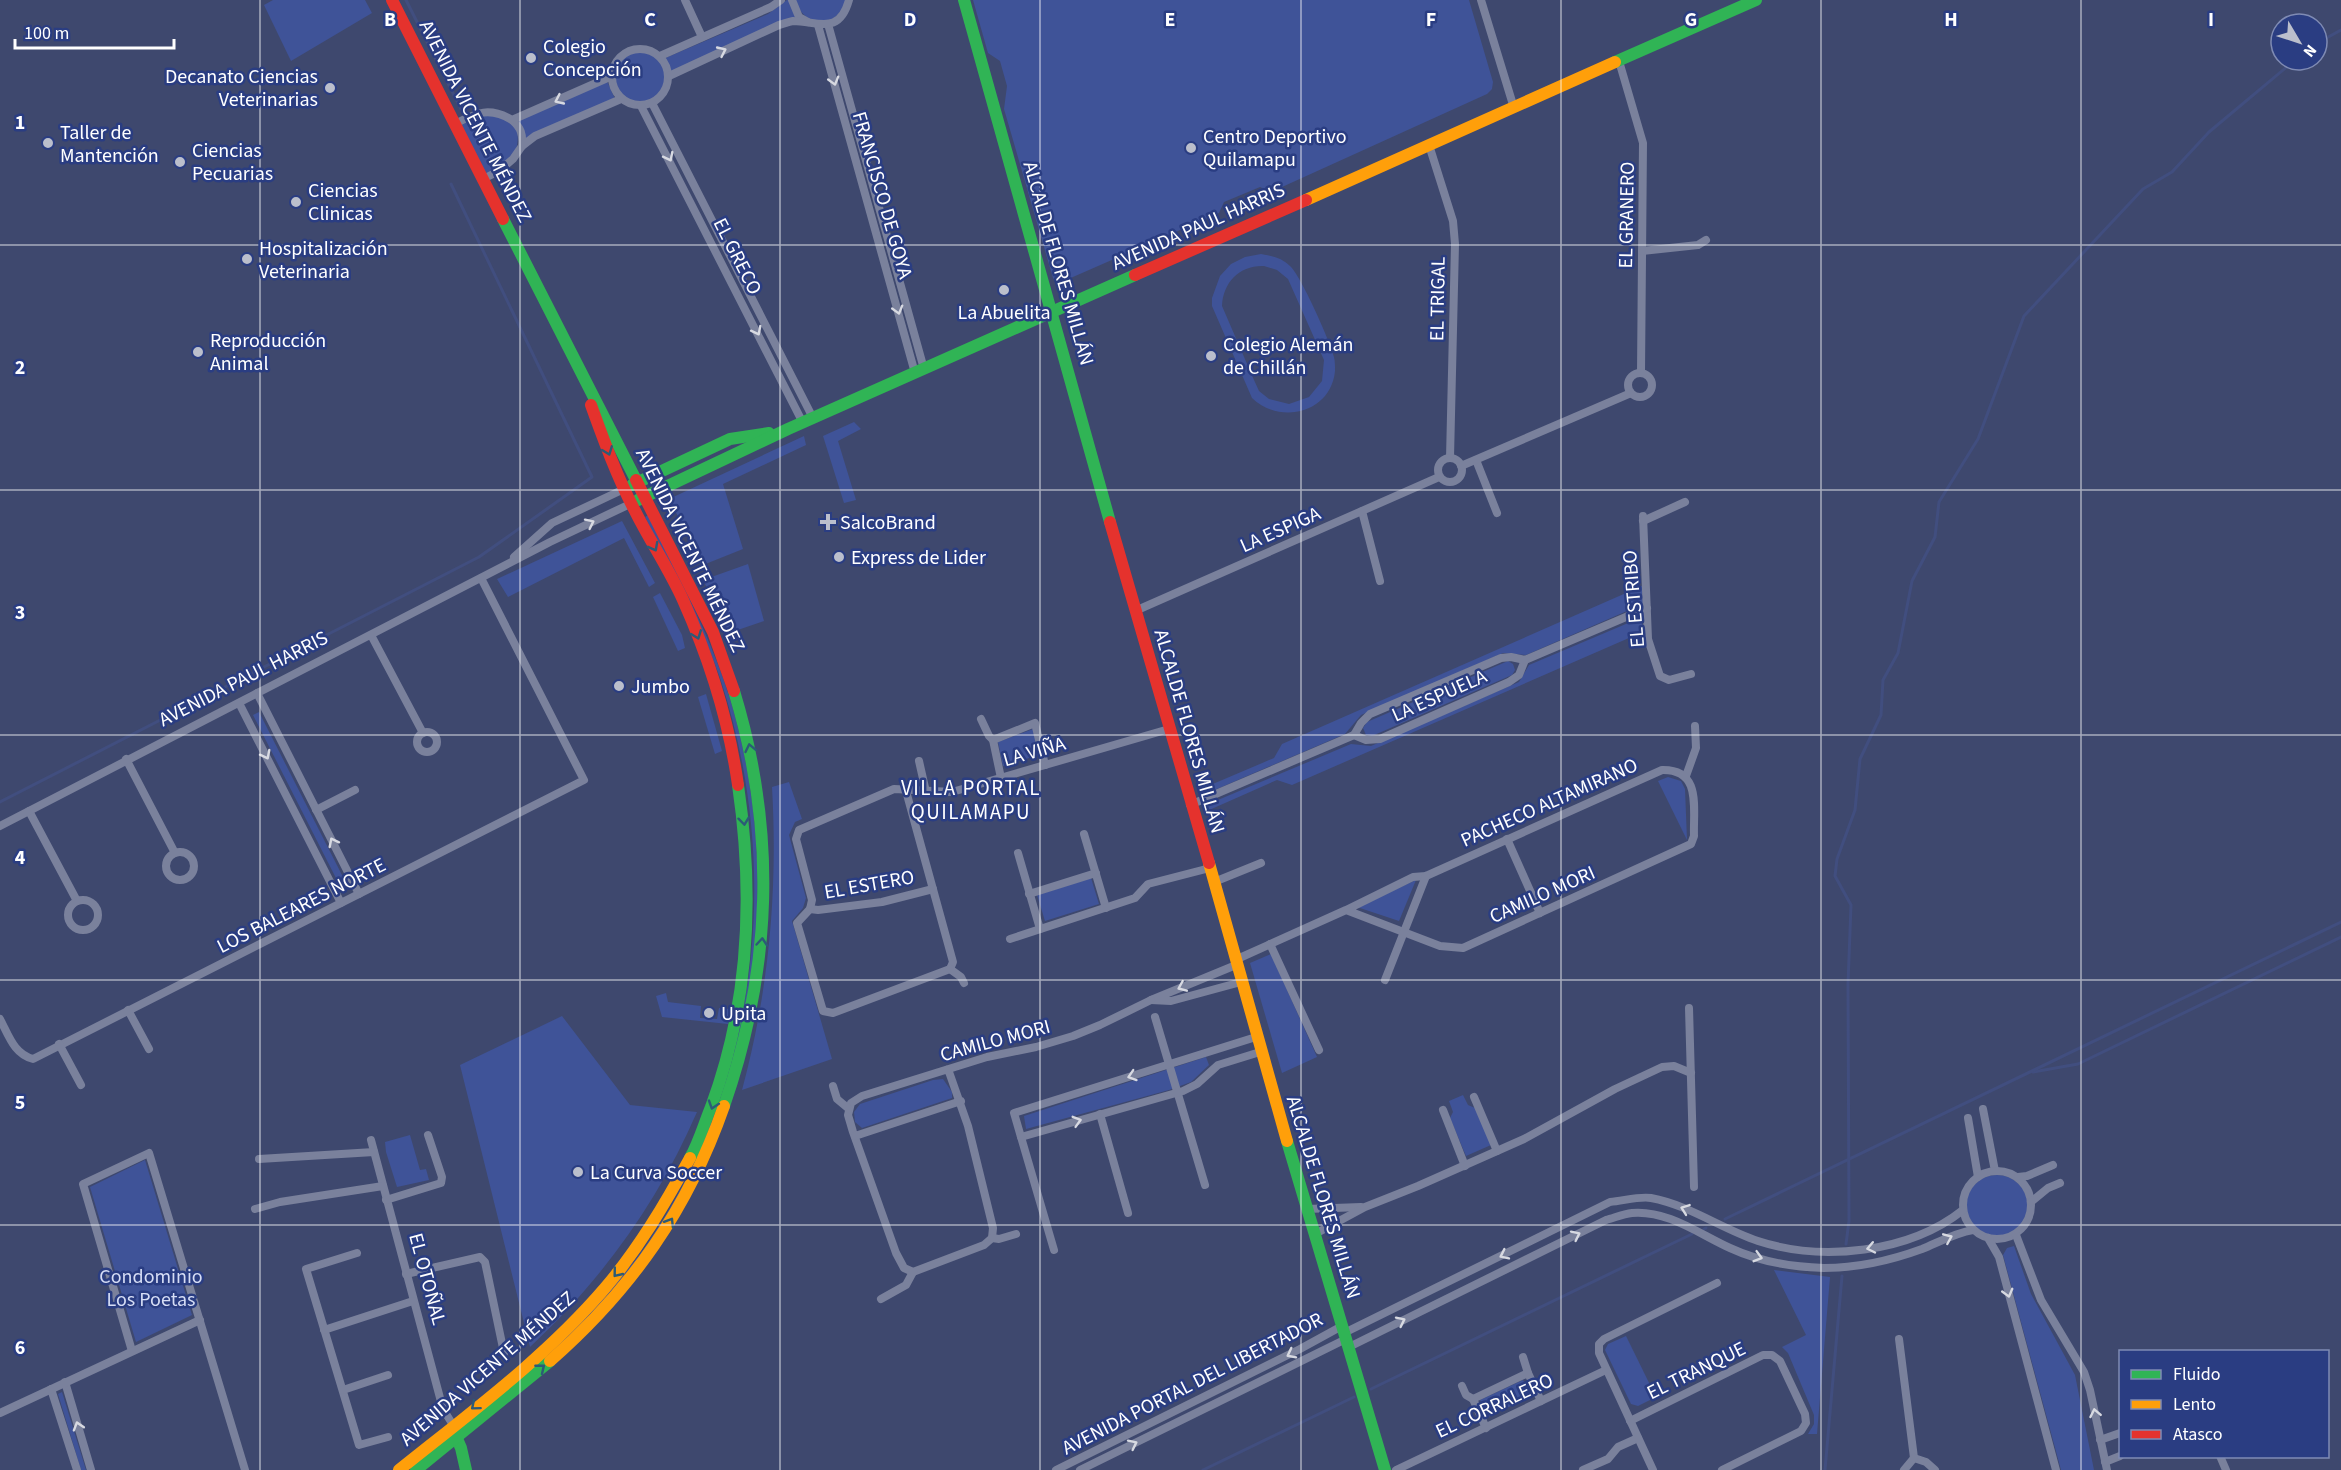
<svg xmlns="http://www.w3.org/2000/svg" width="2341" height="1470" font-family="'Source Sans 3',sans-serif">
	<rect width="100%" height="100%" fill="#3e486e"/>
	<g fill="#3f5398" fill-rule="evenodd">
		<path d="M273 0H365L372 13 291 61 264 5Z"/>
		<path d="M787 0H791L802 21H789L670 73 663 59 768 14Z"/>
		<path d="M795 0H846C837 30 804 28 795 0Z"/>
		<path d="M973 0H1469L1493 82 1492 89 1487 94 1271 192 1260 187 1224 202 1219 213 1057 284 1053 278 1004 109 1007 86 1000 61 988 53Z"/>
		<circle cx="640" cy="77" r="26"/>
		<path d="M607 81 615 99 525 140 518 120Z"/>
		<path d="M487 114 501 117 517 127C521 157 509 164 483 176L458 128 472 118Z"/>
		<path d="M1261 254C1272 256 1282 258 1290 266 1300 274 1331 343 1334 357 1335 361 1335 366 1335 371 1331 413 1280 425 1252 398L1212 306V298L1220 276 1231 264 1245 257ZM1264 266 1277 270 1288 279 1324 360 1322 381 1309 397 1289 404 1269 399 1259 391 1254 380 1222 306C1223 282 1240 265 1264 266Z"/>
		<path d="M854 422 861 429 838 441 856 500 844 503 823 436Z"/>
		<path d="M804 436 806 445 723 484 743 549 703 565 669 499Z"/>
		<path d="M650 514C678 579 714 641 733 709 758 798 764 888 751 980 749 997 748 1015 744 1031 726 1101 697 1169 659 1230 635 1267 606 1305 572 1335 561 1345 548 1354 535 1364 573 1327 613 1291 644 1248 760 1084 783 867 720 678 701 622 671 570 645 517Z"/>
		<path d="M622 521 655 583 649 587 624 538 508 597 497 579Z"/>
		<path d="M748 564 764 621 729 633 703 580Z"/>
		<path d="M1642 586 1643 604 1526 655 1503 653 1361 715 1345 734 1203 795 1201 789 1274 758 1282 744Z"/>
		<path d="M660 593 682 635 685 648 678 651 653 597Z"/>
		<path d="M1640 618 1645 631 1292 785 1277 780 1207 811 1206 805 1351 744 1371 746 1519 682 1529 665Z"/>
		<path d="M1508 661 1513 664 1515 670 1512 675 1372 736 1366 735 1363 728 1367 722Z"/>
		<path d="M706 694 722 751 715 754 698 697Z"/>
		<path d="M259 712 346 883 340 886 253 715Z"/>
		<path d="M1033 729 1039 755 1003 766 998 742Z"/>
		<path d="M1668 777 1681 781 1685 789 1687 840 1658 781Z"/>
		<path d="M789 782 802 819 795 822 789 835 806 898 803 908 792 921 832 1059 742 1090C769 990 778 890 772 787Z"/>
		<path d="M1091 878 1099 904 1045 921 1037 895Z"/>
		<path d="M1416 880 1399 921 1357 907Z"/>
		<path d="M1271 954 1317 1057 1282 1073 1250 963Z"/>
		<path d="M666 993 668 1002 701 1006 700 1018 717 1019 719 1008 730 1009 728 1024 662 1017 656 996Z"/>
		<path d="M562 1016 630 1105 697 1112C658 1202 602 1280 530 1347L460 1065Z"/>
		<path d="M1206 1057 1209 1065 1191 1082 1169 1090 1026 1129 1024 1116Z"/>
		<path d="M943 1079 952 1092V1098L862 1128 855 1122 854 1112 860 1104 933 1080Z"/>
		<path d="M1463 1095 1468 1105 1475 1108 1491 1145 1466 1156 1450 1118 1453 1112 1449 1101Z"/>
		<path d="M410 1135 420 1170 426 1169 429 1180 397 1187 386 1152 385 1142Z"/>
		<path d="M145 1160 192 1315 136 1342 90 1187Z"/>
		<circle cx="1997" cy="1206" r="31"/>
		<path d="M2014 1246 2031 1294 2075 1375 2094 1470H2061L2003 1255 2007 1248Z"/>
		<path d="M1774 1270 1830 1277 1817 1434H1808L1814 1424V1415L1788 1353 1782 1347 1806 1335Z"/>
		<path d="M1626 1336 1656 1397 1638 1406 1631 1404 1605 1350 1608 1344Z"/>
		<path d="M1523 1380 1531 1396 1488 1417 1480 1400Z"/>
		<path d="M62 1392 86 1470H81L58 1394Z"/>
	</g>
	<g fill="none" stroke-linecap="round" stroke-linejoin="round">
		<g stroke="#414e7f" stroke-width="3">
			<path d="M406 0 461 109"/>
			<path d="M2317 43 2341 30"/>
			<path d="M0 802 479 557 592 477 451 184"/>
			<path d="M2033 1072 2078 1064 2341 937"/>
			<path d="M1725 1219 2341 922"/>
			<path d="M1704 1229 1706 1228"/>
			<path d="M1846 1244 1849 1221 1848 984 1851 905 1835 876 1837 859 1855 810 1860 759 1881 715 1883 680 1898 653 1912 581 1935 537 1939 502 1978 439 2024 316 2143 189 2172 172 2209 132 2295 60"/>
			<path d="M1371 1389 1692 1234"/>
			<path d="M1203 1470 1354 1397"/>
			<path d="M1825 1470 1842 1276"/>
		</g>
		<g stroke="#7a819c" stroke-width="8">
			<path d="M685 0 702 37"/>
			<path d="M792 0 799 17 808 22"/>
			<path d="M1481 0 1514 108"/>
			<path d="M828 24 924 369"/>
			<path d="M818 25 915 373"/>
			<circle cx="640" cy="77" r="28"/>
			<path d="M660 56 771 7 781 0"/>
			<path d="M1619 61 1643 143 1641 372"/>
			<path d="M669 76 779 25C783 24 788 22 793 21 818 21 839 36 849 0"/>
			<path d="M652 103 813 418"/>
			<path d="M641 106 803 423"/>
			<path d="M512 120C521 128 523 134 522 146"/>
			<path d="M455 124C477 112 490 107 512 120L612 76"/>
			<path d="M1429 145 1453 221 1455 244 1450 458"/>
			<path d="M483 179 499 171 513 159 522 146 535 136 621 99"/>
			<path d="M1642 251 1698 245 1706 240"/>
			<circle cx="1640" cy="385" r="12"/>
			<circle cx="1450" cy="470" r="12"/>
			<path d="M1476 460 1497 513"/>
			<path d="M1461 466 1631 393"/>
			<path d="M1362 511 1380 581"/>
			<path d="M1643 516 1648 639 1660 676 1669 680 1691 674"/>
			<path d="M1643 521 1685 502"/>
			<path d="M514 557 552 523 624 489"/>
			<path d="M1135 611 1439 477"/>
			<path d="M371 635 423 733"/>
			<path d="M257 693 359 894"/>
			<path d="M239 703 341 903"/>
			<path d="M981 719 989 736 993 740"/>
			<circle cx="427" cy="742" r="10"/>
			<path d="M1354 735 1366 740 1380 739 1509 682 1519 675 1525 660"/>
			<path d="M126 759 175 853"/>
			<path d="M919 761 926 792"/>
			<path d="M1686 776 1696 748 1695 726"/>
			<path d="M1001 778 993 740 1035 723 1045 765"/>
			<path d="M906 791 953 962 950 969"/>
			<path d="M1190 805 1354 735 1361 723 1370 714 1501 658 1511 657 1525 660 1647 608"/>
			<path d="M316 810 355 790"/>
			<path d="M29 811 77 901"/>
			<path d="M0 826 550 542 630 504"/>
			<path d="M1084 834 1106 908"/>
			<path d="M1507 839 1540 913"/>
			<circle cx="180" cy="866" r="14"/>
			<path d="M1018 853 1040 929"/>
			<path d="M1214 882 1261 863"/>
			<path d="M1029 894 1096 873"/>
			<circle cx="83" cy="915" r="15"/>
			<path d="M810 909 818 910 882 902 933 889"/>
			<path d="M1010 939 1135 898 1148 884 1210 868"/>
			<path d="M1270 944 1319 1050"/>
			<path d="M1235 960 1346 910 1440 946 1463 948 1691 844 1694 836C1693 808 1702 769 1662 770L1426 876 1413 877 1346 910"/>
			<path d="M1236 965 1151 1000 1171 1001 1241 982"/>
			<path d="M950 969 833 1013 823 1011 797 923 810 909 812 900 796 839 799 830 894 789 952 792 1169 729"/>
			<path d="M950 969 961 977 964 983"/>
			<path d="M1385 980 1426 876"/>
			<path d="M1689 1008 1694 1187"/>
			<path d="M128 1010 149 1049"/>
			<path d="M1155 1017 1205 1185"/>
			<path d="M0 1019C9 1036 14 1054 33 1059L584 780 481 578"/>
			<path d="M59 1044 81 1085"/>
			<path d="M948 1069 968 1126 993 1228 992 1238 984 1245 913 1272 904 1268 896 1253 853 1132 848 1115 851 1103 862 1096 987 1057 1036 1047 1073 1036 1100 1025 1151 1000"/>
			<path d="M833 1086 837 1099 849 1109"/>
			<path d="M1474 1097 1497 1151"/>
			<path d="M1983 1109 1995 1171"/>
			<path d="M1443 1110 1465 1166"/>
			<path d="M1100 1114 1128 1213"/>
			<path d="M1968 1118 1978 1177"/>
			<path d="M855 1136 961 1101"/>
			<path d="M1021 1137 1183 1091 1197 1084 1218 1065 1260 1052"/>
			<path d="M371 1140 443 1409 453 1425"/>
			<path d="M259 1159 374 1152"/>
			<circle cx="1997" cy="1205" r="34"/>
			<path d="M2018 1177 2027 1176 2053 1165"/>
			<path d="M386 1200 441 1183 442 1177 428 1135"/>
			<path d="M2031 1202 2048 1188 2060 1183"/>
			<path d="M255 1209 280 1202 383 1186"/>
			<path d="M1307 1209 1361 1207"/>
			<path d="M1315 1234 1365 1207 1418 1186 1524 1139 1615 1089 1662 1067 1674 1066 1691 1073"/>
			<path d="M2016 1235 2041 1300 2084 1372 2090 1390 2107 1470"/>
			<path d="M992 1238 999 1239 1016 1234"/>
			<path d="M1988 1238 1999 1257 2056 1470"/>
			<path d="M1054 1250 1014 1113 1256 1037"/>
			<path d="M357 1253 306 1269 359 1445 388 1437"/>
			<path d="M406 1274 480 1257 485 1262 504 1353"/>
			<path d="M881 1299 906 1285 913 1272"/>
			<path d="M324 1330 413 1301"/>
			<path d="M1344 1333 1610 1202C1623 1201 1639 1196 1651 1198 1689 1205 1722 1229 1758 1241 1822 1262 1909 1253 1963 1210"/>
			<path d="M1899 1339 1914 1458"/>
			<path d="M1349 1347 1606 1220C1614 1218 1623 1214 1632 1213 1668 1210 1699 1234 1730 1248 1758 1261 1792 1267 1824 1268 1856 1268 1892 1260 1922 1249 1939 1242 1955 1233 1973 1230"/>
			<path d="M132 1351 83 1184 149 1153 245 1470"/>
			<path d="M1523 1357 1528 1373"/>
			<path d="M65 1382 91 1470"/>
			<path d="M1462 1386 1466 1395 1473 1399"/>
			<path d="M51 1389 77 1470"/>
			<path d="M343 1390 388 1375"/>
			<path d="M0 1413 200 1320"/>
			<path d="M1630 1421 1763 1355H1772L1780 1361 1805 1414 1806 1423 1801 1431 1722 1470"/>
			<path d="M1486 1428 1473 1399 1528 1373 1541 1401"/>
			<path d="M2100 1440 2120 1433"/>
			<path d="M2220 1456 2226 1470"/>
			<path d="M1914 1458 1926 1462 1935 1470"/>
			<path d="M2105 1462 2120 1456"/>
			<path d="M1056 1470 1300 1349 1342 1326"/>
			<path d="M1080 1470 1346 1339"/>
			<path d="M1396 1470 1606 1370"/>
			<path d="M1583 1470 1608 1459 1618 1447 1638 1438"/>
			<path d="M1653 1470 1599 1353V1344L1604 1339 1717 1283"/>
			<path d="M1904 1470 1914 1458"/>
		</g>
		<g stroke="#30b455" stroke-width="12">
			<path d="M964 0 1110 522"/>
			<path d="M1615 62 1756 0"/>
			<path d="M503 219 636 480"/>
			<path d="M632 485 730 439 769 433"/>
			<path d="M638 500 788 429 1135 275"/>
			<path d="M724 1106C772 968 777 832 734 691"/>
			<path d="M1287 1141 1385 1470"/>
			<path d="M690 1158C699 1142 704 1124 711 1107 750 1002 754 894 738 785"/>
			<path d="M454 1432 461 1448 466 1470"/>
			<path d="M416 1470 550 1361"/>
		</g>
		<g stroke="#ff9f0a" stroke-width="12">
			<path d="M1306 200 1615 62"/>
			<path d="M1209 863 1287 1141"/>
			<path d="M550 1361C632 1289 688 1209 724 1106"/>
			<path d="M399 1470C470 1413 545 1358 605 1288 639 1248 665 1204 690 1158"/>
		</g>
		<g stroke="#e5322d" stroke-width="12">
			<path d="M392 0 503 219"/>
			<path d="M1135 275 1306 200"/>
			<path d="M591 405C604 441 617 477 635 511 650 541 669 569 683 600 709 658 729 722 738 785"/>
			<path d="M636 480 713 632 734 691"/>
			<path d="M1110 522 1209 863"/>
		</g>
	</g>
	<defs><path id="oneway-chevron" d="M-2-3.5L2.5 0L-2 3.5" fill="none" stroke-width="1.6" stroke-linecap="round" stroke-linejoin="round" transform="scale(1.5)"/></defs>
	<g stroke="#d7d9e1">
		<use href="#oneway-chevron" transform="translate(722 51) rotate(-25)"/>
		<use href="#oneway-chevron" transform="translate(834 81) rotate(74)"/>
		<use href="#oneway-chevron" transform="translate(559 100) rotate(155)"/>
		<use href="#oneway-chevron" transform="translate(669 157) rotate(63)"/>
		<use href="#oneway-chevron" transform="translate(898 310) rotate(74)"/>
		<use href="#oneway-chevron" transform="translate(757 331) rotate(63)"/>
		<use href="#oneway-chevron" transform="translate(590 523) rotate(-26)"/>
		<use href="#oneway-chevron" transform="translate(266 755) rotate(63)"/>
		<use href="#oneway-chevron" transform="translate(333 842) rotate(-117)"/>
		<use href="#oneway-chevron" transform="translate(1182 987) rotate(157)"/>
		<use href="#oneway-chevron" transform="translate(1132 1076) rotate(162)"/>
		<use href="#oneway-chevron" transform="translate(1077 1121) rotate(-16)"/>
		<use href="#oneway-chevron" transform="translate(1685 1209) rotate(-160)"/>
		<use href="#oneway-chevron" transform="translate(1576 1235) rotate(-26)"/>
		<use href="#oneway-chevron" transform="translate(1948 1238) rotate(-23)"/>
		<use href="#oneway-chevron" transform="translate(1871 1248) rotate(168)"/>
		<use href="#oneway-chevron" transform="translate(1504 1255) rotate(154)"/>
		<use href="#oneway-chevron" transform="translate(1758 1257) rotate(16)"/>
		<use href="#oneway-chevron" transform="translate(2008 1293) rotate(75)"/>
		<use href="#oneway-chevron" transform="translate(1401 1321) rotate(-26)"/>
		<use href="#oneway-chevron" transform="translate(1291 1354) rotate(153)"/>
		<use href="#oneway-chevron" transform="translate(2095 1413) rotate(-101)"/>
		<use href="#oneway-chevron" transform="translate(78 1426) rotate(-107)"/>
		<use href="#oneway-chevron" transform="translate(1133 1444) rotate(-26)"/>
	</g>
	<g stroke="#2c5b77">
		<use href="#oneway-chevron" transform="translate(608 451) rotate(69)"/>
		<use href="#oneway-chevron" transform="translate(654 547) rotate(62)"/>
		<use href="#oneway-chevron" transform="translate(697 635) rotate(69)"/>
		<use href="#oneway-chevron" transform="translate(750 748) rotate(-102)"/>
		<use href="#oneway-chevron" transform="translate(744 821) rotate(83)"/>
		<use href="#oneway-chevron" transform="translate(762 942) rotate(-85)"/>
		<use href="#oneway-chevron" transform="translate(713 1105) rotate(108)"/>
		<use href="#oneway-chevron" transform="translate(670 1222) rotate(-58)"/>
		<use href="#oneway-chevron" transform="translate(617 1273) rotate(129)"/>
		<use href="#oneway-chevron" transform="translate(541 1368) rotate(-39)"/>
		<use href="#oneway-chevron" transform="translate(475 1406) rotate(140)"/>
	</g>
	<path fill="none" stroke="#fff" stroke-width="1.5" stroke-opacity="0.55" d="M260 0V1470M520 0V1470M780 0V1470M1040 0V1470M1301 0V1470M1561 0V1470M1821 0V1470M2081 0V1470M0 245H2341M0 490H2341M0 735H2341M0 980H2341M0 1225H2341"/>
	<g fill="#bbbfcc" stroke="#2a3d82" stroke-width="2">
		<circle cx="531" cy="58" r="6"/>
		<circle cx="330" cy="88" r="6"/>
		<circle cx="48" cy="143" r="6"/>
		<circle cx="1191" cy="148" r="6"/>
		<circle cx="180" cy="162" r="6"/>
		<circle cx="296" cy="202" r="6"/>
		<circle cx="247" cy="259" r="6"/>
		<circle cx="1004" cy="290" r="6"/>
		<circle cx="198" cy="352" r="6"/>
		<circle cx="1211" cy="356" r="6"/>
		<path d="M825 513h6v6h6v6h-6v6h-6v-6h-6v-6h6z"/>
		<circle cx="839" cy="557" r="6"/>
		<circle cx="619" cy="686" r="6"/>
		<circle cx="709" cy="1013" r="6"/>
		<circle cx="578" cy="1172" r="6"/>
	</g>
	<g text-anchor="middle" stroke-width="5" stroke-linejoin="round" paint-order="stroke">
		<g font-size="20" fill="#fff" stroke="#2a3d82" text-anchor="start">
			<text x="543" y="53">Colegio<tspan x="543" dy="23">Concepción</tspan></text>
			<text x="318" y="83" text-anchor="end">Decanato Ciencias<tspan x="318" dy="23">Veterinarias</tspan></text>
			<text x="60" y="139">Taller de<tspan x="60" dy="23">Mantención</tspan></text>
			<text x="1203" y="143">Centro Deportivo<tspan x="1203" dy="23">Quilamapu</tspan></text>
			<text x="192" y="157">Ciencias<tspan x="192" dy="23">Pecuarias</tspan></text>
			<text x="308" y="197">Ciencias<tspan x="308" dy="23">Clinicas</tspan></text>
			<text x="259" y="255">Hospitalización<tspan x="259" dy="23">Veterinaria</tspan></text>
			<text x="1004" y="319" text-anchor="middle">La Abuelita</text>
			<text x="210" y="347">Reproducción<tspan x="210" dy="23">Animal</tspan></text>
			<text x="1223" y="351">Colegio Alemán<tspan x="1223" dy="23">de Chillán</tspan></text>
			<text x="840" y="529">SalcoBrand</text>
			<text x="851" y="564">Express de Lider</text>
			<text x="631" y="693">Jumbo</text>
			<text x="721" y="1020">Upita</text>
			<text x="590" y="1179">La Curva Soccer</text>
		</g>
		<g font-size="20" fill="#fff" stroke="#2a3d82">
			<text transform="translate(476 121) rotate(63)" y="7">AVENIDA VICENTE MÉNDEZ</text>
			<text transform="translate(883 195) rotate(74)" y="7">FRANCISCO DE GOYA</text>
			<text transform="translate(1626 215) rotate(-89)" y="7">EL GRANERO</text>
			<text transform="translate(1198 226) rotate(-24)" y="7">AVENIDA PAUL HARRIS</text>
			<text transform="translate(738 256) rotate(63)" y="7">EL GRECO</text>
			<text transform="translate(1059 263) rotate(74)" y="7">ALCALDE FLORES MILLÁN</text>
			<text transform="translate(1437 299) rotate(-89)" y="7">EL TRIGAL</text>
			<text transform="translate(1280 529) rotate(-24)" y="7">LA ESPIGA</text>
			<text transform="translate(691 550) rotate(64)" y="7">AVENIDA VICENTE MÉNDEZ</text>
			<text transform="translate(1633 599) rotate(-95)" y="7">EL ESTRIBO</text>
			<text transform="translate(243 678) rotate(-27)" y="7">AVENIDA PAUL HARRIS</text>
			<text transform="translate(1439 695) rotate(-24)" y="7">LA ESPUELA</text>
			<text transform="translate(1190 731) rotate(74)" y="7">ALCALDE FLORES MILLÁN</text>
			<text transform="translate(1034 751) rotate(-16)" y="7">LA VIÑA</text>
			<text transform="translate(1549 802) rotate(-24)" y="7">PACHECO ALTAMIRANO</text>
			<text transform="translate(869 884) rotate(-10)" y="7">EL ESTERO</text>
			<text transform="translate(1542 894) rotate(-24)" y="7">CAMILO MORI</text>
			<text transform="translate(301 905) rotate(-27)" y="7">LOS BALEARES NORTE</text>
			<text transform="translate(995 1040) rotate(-15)" y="7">CAMILO MORI</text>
			<text transform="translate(1324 1197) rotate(73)" y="7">ALCALDE FLORES MILLÁN</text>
			<text transform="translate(428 1279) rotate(75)" y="7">EL OTOÑAL</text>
			<text transform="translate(487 1368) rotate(-41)" y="7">AVENIDA VICENTE MÉNDEZ</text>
			<text transform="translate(1696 1370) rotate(-26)" y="7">EL TRANQUE</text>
			<text transform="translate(1192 1383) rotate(-27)" y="7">AVENIDA PORTAL DEL LIBERTADOR</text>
			<text transform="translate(1494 1405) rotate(-25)" y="7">EL CORRALERO</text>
		</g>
		<g font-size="20" fill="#d6ddf5" stroke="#2a3d82">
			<text x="151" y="1283">Condominio<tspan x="151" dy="23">Los Poetas</tspan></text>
		</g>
		<g font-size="21" letter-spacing="1.5" fill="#fff" stroke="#2a3d82">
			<text x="971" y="795">VILLA PORTAL<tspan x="971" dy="24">QUILAMAPU</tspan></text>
		</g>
	</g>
	<g font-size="20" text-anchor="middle" font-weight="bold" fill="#fff" stroke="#2a3d82" stroke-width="5" stroke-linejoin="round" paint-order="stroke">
		<text x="390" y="26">B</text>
		<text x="650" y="26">C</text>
		<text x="910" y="26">D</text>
		<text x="1170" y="26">E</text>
		<text x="1431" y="26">F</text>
		<text x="1691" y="26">G</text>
		<text x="1951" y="26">H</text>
		<text x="2211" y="26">I</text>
		<text x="20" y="129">1</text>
		<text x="20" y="374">2</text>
		<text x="20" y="619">3</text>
		<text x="20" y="864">4</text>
		<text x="20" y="1109">5</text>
		<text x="20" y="1354">6</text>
	</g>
	<rect x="2119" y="1350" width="210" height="108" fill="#2a3d82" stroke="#7f8bb4" stroke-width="1.5"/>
	<rect x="2131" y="1370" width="30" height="9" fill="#30b455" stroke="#7f8bb4" stroke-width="1.5"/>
	<text x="2173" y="1380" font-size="18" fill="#ffffff">Fluido</text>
	<rect x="2131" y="1400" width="30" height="9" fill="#ff9f0a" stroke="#7f8bb4" stroke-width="1.5"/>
	<text x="2173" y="1410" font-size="18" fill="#ffffff">Lento</text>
	<rect x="2131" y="1430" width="30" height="9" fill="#e5322d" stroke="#7f8bb4" stroke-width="1.5"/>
	<text x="2173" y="1440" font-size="18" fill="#ffffff">Atasco</text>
	<g transform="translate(2299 42) rotate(129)"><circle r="28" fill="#2a3d82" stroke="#7f8bb4" stroke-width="1.5"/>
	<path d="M0-4.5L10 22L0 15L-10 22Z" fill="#bbbfcc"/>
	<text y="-9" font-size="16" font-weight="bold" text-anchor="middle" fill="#ffffff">N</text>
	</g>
	<path d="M15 39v9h159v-9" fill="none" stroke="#ffffff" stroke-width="3"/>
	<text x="24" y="39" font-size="18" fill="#ffffff" stroke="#2a3d82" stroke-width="4.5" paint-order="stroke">100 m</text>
</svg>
